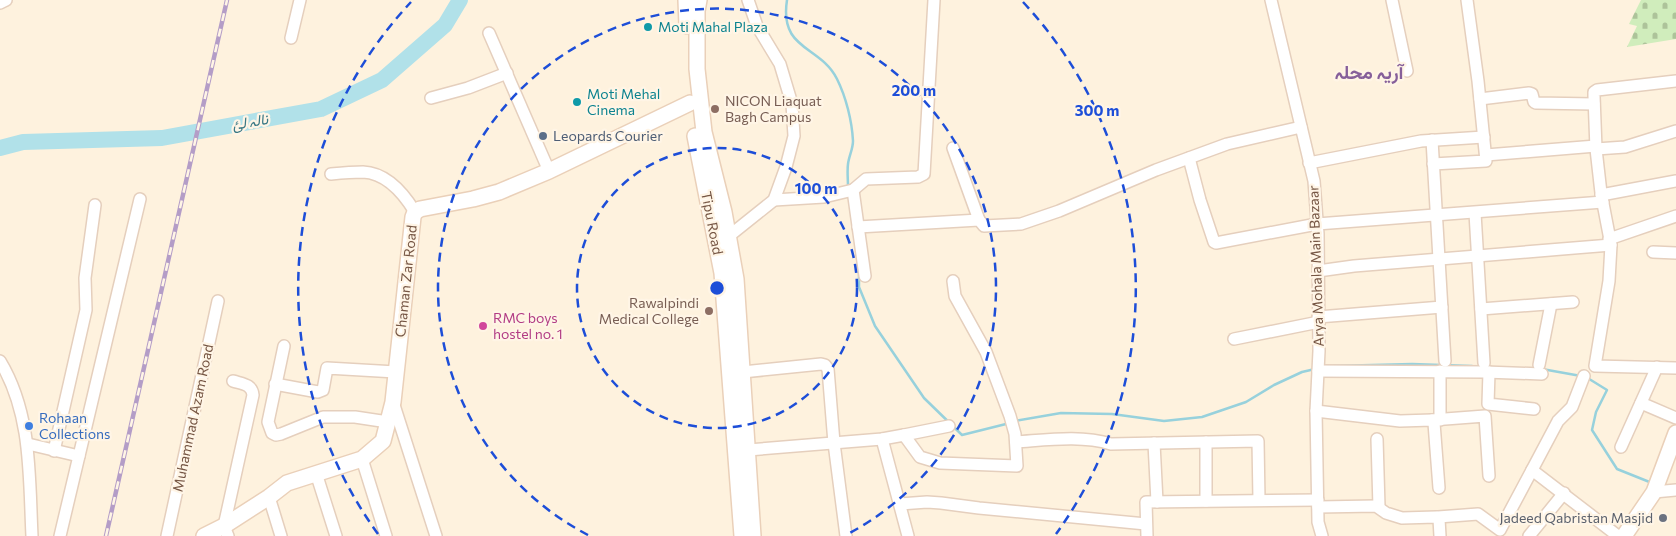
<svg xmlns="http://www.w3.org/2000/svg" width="1676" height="536" font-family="Commissioner,Vazirmatn,sans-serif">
	<defs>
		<pattern id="cemetery-stones" width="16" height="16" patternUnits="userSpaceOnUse" patternTransform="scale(1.25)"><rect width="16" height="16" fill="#d0edbc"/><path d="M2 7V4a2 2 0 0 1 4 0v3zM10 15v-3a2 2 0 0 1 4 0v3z" fill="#adc39a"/></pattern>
	</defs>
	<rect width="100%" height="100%" fill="#fef2de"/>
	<path fill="url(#cemetery-stones)" d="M1641 0H1676V39L1627 47 1637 26 1629 24Z"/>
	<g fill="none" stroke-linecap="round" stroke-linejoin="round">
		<g stroke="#97d1dc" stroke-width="2.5">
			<path d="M787 0C779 51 820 45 837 79 846 97 852 121 853 141 853 149 849 156 848 164 847 171 848 179 848 187"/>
			<path d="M859 268V287L875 326 924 398 962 435 1010 423"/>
			<path d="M1332 366 1412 364 1472 366"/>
			<path d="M1542 369 1581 376"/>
			<path d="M1586 377 1607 390 1596 412 1592 430 1617 469 1652 483"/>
			<path d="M1015 421 1061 413 1112 414 1164 421 1202 417 1246 402 1274 385 1302 372 1315 369"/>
		</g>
		<path stroke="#b1e1e9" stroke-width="16" d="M0 148 23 142 162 138 321 109 382 80 445 25 460 0"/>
		<defs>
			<g id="street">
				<path d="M1271 0 1314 181 1318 234 1319 351 1316 411 1318 522 1322 536"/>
				<path d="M1392 0 1407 71"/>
				<path d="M0 3 6 0"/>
				<path d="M489 33 549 171"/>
				<path d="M291 38 300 0"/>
				<path d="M1676 81 1597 90 1594 92V96L1596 149 1601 193 1611 245 1609 281 1595 366 1676 368"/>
				<path d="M431 98 468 88 507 73"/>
				<path d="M1480 99 1529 93 1532 94 1534 102 1536 103 1594 104"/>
				<path d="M1432 140 1445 361"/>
				<path d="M953 148 979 220"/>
				<path d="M1596 149 1625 147 1676 131"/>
				<path d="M1486 153V155L1596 146"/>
				<path d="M1189 158 1200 200 1214 242 1216 243 1317 224 1603 202"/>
				<path d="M1309 163 1421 141 1484 137"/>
				<path d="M1433 164 1486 161 1478 81 1467 0"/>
				<path d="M331 174C341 173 352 172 363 172 387 173 404 194 415 212"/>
				<path d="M853 190 865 276"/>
				<path d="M1601 195 1676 181"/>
				<path d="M774 200 824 197 853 190 866 179 918 177 924 174 934 0"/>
				<path d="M1475 213 1484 363"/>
				<path d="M858 227 979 220 984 226 1021 224 1059 211 1156 170 1227 144 1301 127"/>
				<path d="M729 236 774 200 786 167 794 136 792 104 780 64 757 26 748 0"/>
				<path d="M1609 239 1676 216"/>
				<path d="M1653 252 1676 253"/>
				<path d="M1318 271 1354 266 1611 245"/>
				<path d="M1481 309 1573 302"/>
				<path d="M1318 317 1442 307"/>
				<path d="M1234 339 1319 322"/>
				<path d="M284 346 268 422 272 433 276 435 281 434 323 417H355L388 422"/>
				<path d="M0 361C32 414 29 476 32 536"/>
				<path d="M1539 365 1551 304"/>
				<path d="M1318 371 1485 372 1542 374"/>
				<path d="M743 372 821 364 825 365 828 369 834 443 846 536"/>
				<path d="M1489 372 1488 404 1534 409"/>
				<path d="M1584 376 1572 407 1558 421 1532 470 1618 536"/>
				<path d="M275 384 318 392 323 390 327 368 396 372"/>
				<path d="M393 402 436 536"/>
				<path d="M1641 403 1676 418"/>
				<path d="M1316 411 1400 421 1432 420 1434 423 1439 488"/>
				<path d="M1432 420 1485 416 1489 476"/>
				<path d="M1440 420V371"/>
				<path d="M904 435 949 426"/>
				<path d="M882 439 908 536"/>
				<path d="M1377 439 1379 507"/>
				<path d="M1016 442C1047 440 1081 435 1111 444L1258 441 1259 500"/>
				<path d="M1154 443 1157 502"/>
				<path d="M28 444 79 456"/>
				<path d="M1621 447 1657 367"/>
				<path d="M748 450 882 439 904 435 920 457 940 463 1017 466 1015 434 1010 416 986 352 955 296 953 281"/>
				<path d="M54 451 86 310 85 278 95 205"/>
				<path d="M362 459 386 536"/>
				<path d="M316 473 336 536"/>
				<path d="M1654 492 1676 490"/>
				<path d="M269 497 281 536"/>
				<path d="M1206 501V442"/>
				<path d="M900 504 927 502 941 503 979 508 1146 524"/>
				<path d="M1318 507 1376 506 1386 513 1402 518 1436 517 1439 519 1440 536"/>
				<path d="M1438 517 1478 514 1500 530 1532 470"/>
				<path d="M60 536 140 199"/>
				<path d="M167 536 218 301"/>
				<path d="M228 536 224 526 253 395C252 384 242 384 233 381"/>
				<path d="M1147 536 1146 502 1318 500"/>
				<path d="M1529 536 1564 493"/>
			</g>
			<g id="secondary">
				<path d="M686 0 687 26"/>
				<path d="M699 0 697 11V69L704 132 724 212 736 279 753 536"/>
				<path d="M695 136 722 273 742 536"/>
				<path d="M204 536 224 526 269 497 287 483 362 459 383 441 393 402 413 217 415 212 420 209 473 199 499 192 549 171 690 103"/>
				<path d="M1624 536 1654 492 1676 433"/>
			</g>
		</defs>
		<use href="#street" stroke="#e5cfbd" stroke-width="14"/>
		<use href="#secondary" stroke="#ead0b9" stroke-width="18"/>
		<use href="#street" stroke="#fff" stroke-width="11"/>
		<use href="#secondary" stroke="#fff" stroke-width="15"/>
		<defs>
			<path id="rail" d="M106 536 227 0"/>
		</defs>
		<use href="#rail" stroke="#b49dc7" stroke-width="4.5"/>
		<use href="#rail" stroke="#fff5e6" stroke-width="2.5" stroke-dasharray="8" stroke-linecap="butt"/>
	</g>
	<g fill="none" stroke="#1d4ed8" stroke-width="2.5" stroke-dasharray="9 6">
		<circle cx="717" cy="288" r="140"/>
		<path d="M588 535A279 279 0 1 1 846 535"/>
		<path d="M378 534A419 419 0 0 1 411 2M1023 2A419 419 0 0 1 1056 534"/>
	</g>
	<g fill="#0f9aa8" stroke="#fff5e6" stroke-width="2">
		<circle cx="648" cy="27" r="5"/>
		<circle cx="577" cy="102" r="5"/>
	</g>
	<g fill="#8d6e63" stroke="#fff5e6" stroke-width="2">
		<circle cx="715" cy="109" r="5"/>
		<circle cx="709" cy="311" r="5"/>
	</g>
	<circle fill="#5c6f8a" stroke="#fff5e6" stroke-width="2" cx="543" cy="136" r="5"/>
	<circle fill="#d1479c" stroke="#fff5e6" stroke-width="2" cx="483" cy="326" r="5"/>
	<circle fill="#3f7fe0" stroke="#fff5e6" stroke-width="2" cx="29" cy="426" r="5"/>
	<circle fill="#6b7280" stroke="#fff5e6" stroke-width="2" cx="1663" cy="518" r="5"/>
	<g text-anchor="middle" stroke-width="4.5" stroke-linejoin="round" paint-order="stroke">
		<g font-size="14" fill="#0d838f" stroke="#fff5e6" text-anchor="start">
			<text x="658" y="32">Moti Mahal Plaza</text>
			<text x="587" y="99">Moti Mehal<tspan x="587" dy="16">Cinema</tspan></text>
		</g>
		<g font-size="14" fill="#785e54" stroke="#fff5e6" text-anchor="start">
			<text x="725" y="106">NICON Liaquat<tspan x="725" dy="16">Bagh Campus</tspan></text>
			<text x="699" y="308" text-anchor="end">Rawalpindi<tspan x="699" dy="16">Medical College</tspan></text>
		</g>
		<g font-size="14" fill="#4e5e75" stroke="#fff5e6" text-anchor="start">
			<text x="553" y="141">Leopards Courier</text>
		</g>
		<g font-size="14" fill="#765644" stroke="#fff5e6">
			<text transform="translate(712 223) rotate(79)" y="5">Tipu Road</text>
			<text transform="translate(1316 266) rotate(-92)" y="5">Arya Mohala Main Bazaar</text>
			<text transform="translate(406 281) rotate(-84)" y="5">Chaman Zar Road</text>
			<text transform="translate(193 418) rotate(-78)" y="5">Muhammad Azam Road</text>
		</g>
		<g font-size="14" fill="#b23c85" stroke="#fff5e6" text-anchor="start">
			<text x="493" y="323">RMC boys<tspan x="493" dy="16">hostel no. 1</tspan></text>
		</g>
		<g font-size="14" fill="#366cbe" stroke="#fff5e6" text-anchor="start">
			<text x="39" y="423">Rohaan<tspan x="39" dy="16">Collections</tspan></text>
		</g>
		<g font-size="14" fill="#5b616d" stroke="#fff5e6" text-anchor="end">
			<text x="1653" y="523">Jadeed Qabristan Masjid</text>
		</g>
		<g font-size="15" font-style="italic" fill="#397885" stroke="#fff5e6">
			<text transform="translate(250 122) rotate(-10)" y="5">نالہ لئ</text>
		</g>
		<g font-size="19" font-weight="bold" fill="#865f9a" stroke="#fff5e6">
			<text x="1369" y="79">آریہ محلہ</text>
		</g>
	</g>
	<circle cx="717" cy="288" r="8" fill="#1d4ed8" stroke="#fff5e6" stroke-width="2.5"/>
	<g font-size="15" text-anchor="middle" font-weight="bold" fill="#1d4ed8" stroke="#fff5e6" stroke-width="4.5" stroke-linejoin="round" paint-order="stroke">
		<text x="914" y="96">200 m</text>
		<text x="1097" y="116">300 m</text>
		<text x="816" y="194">100 m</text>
	</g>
</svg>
